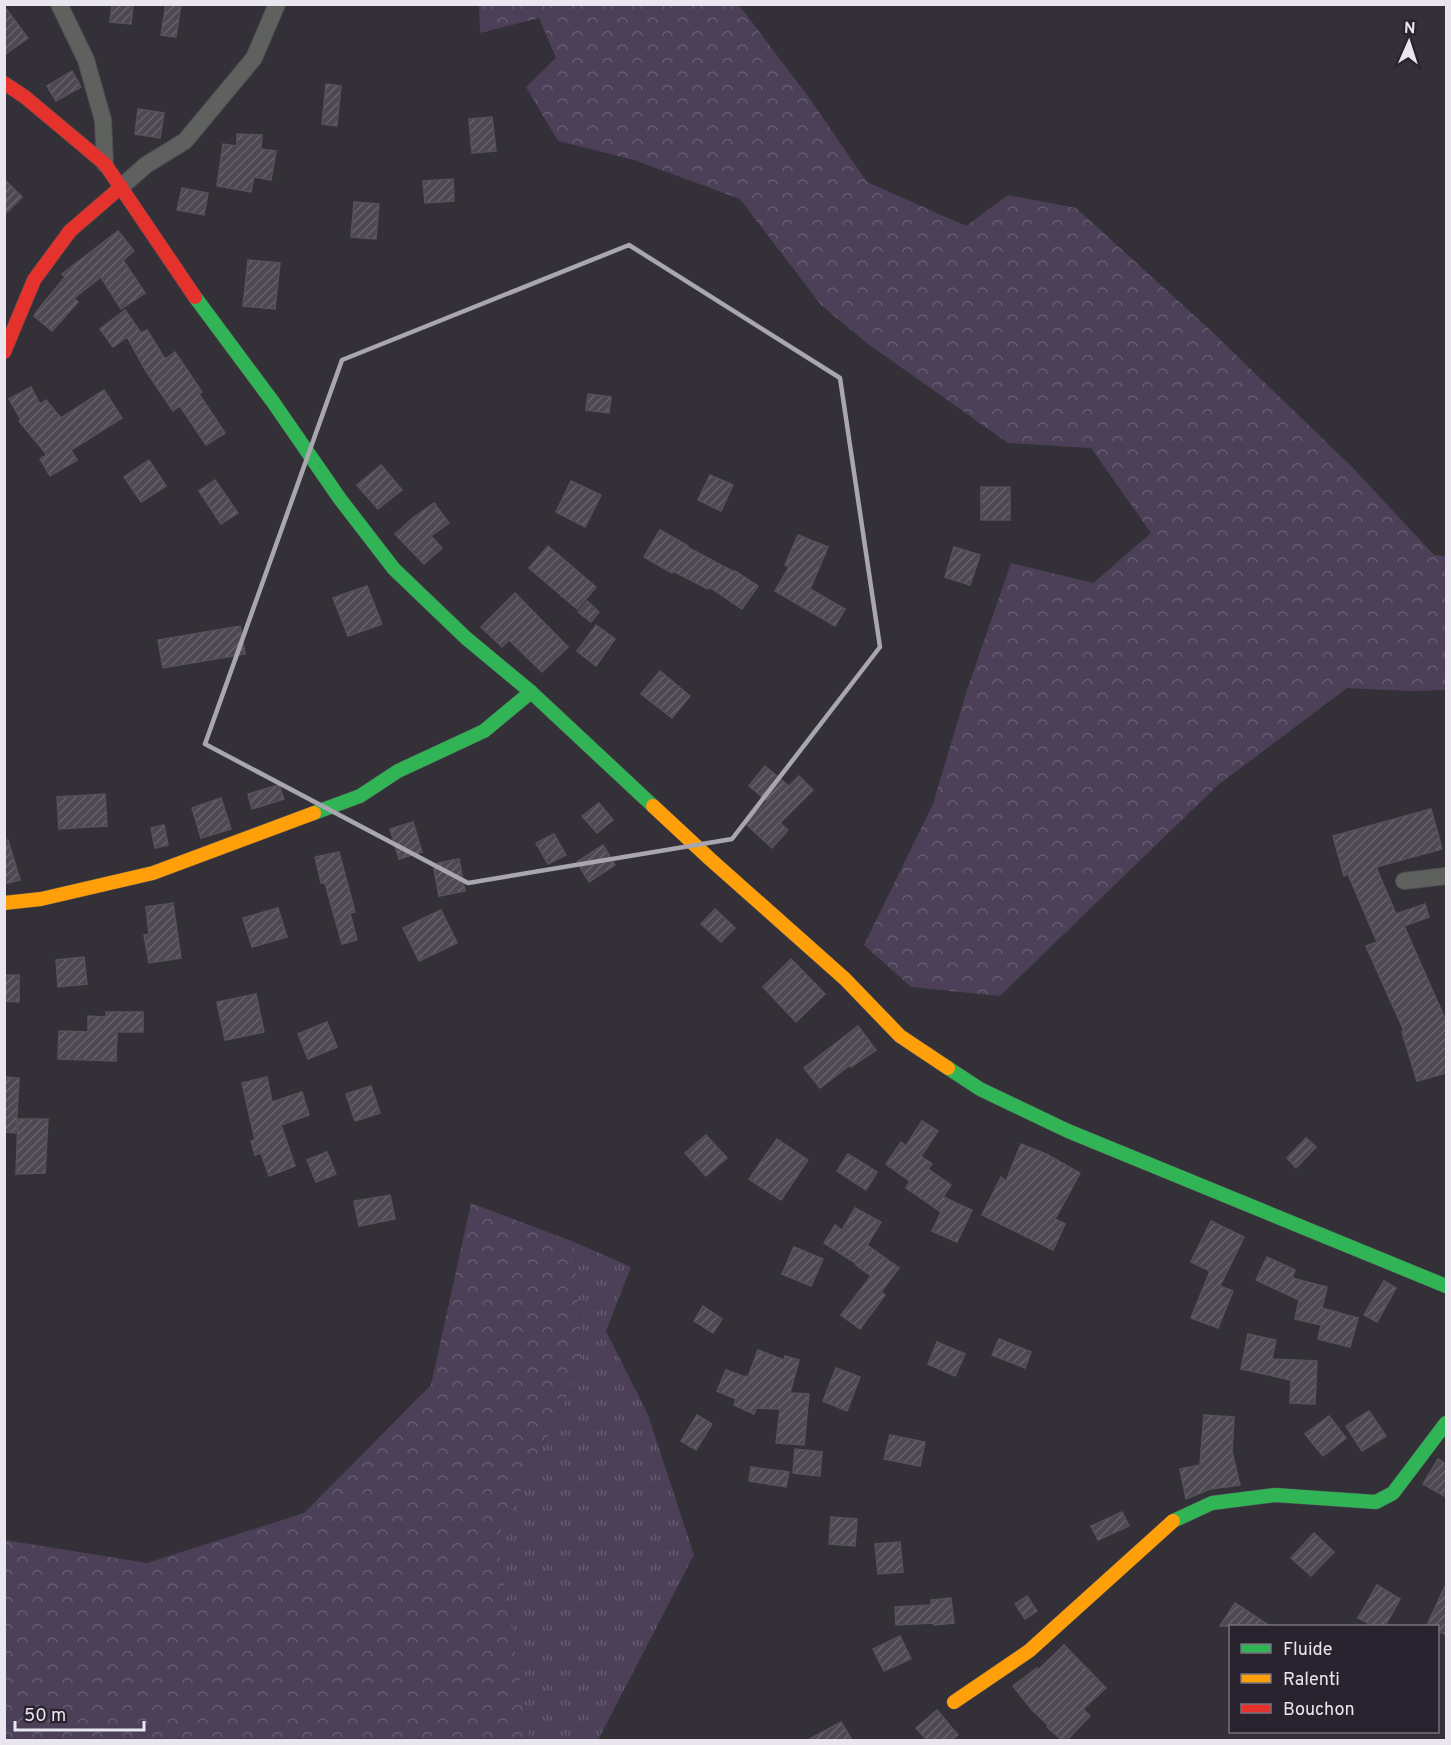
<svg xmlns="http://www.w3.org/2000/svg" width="1451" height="1745" font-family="Overpass,sans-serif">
	<defs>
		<pattern id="grass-tufts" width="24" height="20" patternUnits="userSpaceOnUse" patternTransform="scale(1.5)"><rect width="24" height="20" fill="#4b4058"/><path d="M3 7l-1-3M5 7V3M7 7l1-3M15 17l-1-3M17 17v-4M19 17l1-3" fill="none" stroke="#655c70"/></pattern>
		<pattern id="forest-crowns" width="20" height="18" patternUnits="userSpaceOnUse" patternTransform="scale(1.5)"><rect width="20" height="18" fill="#4b4058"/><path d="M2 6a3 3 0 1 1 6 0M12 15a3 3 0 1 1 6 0" fill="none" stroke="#655c70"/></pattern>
		<pattern id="building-hatch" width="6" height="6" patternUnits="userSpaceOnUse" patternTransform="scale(1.5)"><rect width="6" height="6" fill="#4e4853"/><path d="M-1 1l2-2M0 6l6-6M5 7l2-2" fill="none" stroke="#68626c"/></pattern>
	</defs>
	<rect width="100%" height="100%" fill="#333037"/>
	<path fill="url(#grass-tufts)" d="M574 1242 631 1267 606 1331 648 1415 694 1555 598 1740H530L497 1539 583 1365Z"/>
	<g fill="url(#forest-crowns)">
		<path d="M479 5H739L810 99 867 182 966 226 1008 195 1076 208 1208 328 1352 467 1434 555 1446 556V690L1408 691 1347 688 1218 785 1000 996 911 987 864 945 933 804 967 690 1011 563 1093 583 1151 533 1091 448 1008 443 868 344 821 305 740 199 634 160 558 141 526 87 556 58 539 18 480 33Z"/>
		<path d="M471 1203 574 1242 583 1365 497 1539 530 1740H5V1540L147 1563 304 1513 431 1385Z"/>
	</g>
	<g fill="url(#building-hatch)" stroke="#555359" stroke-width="1.5">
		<path d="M112 4H133L131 24 110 22Z"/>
		<path d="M166 4H181L176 37 161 35Z"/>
		<path d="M4 6 28 38 4 55Z"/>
		<path d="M72 71 81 87 56 101 47 86Z"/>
		<path d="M326 84 341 86 337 126 322 124Z"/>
		<path d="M138 109 164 113 160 138 135 134Z"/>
		<path d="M492 117 496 151 472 153 469 119Z"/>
		<path d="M237 134 262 135 261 149 276 151 271 180 254 177 251 192 217 186 223 144 237 146Z"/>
		<path d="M4 179 22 197 4 215Z"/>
		<path d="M453 179 454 201 425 203 423 181Z"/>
		<path d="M182 188 208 193 204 215 177 210Z"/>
		<path d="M354 202 379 204 376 239 351 237Z"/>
		<path d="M118 231 134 251 123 260 145 293 121 309 101 277 74 298 78 302 52 331 34 316 37 311 65 277 62 274Z"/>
		<path d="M248 260 280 263 275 309 243 306Z"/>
		<path d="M125 310 141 333 147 330 165 359 175 352 202 392 199 394 225 433 206 445 180 406 173 411 146 371 127 337 113 347 100 329Z"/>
		<path d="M31 387 40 404 46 400 61 418 104 390 122 418 71 450 77 460 50 476 40 459 47 455 19 421 21 420 9 399Z"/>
		<path d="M588 394 611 397 609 413 586 410Z"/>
		<path d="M149 460 166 486 141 502 124 477Z"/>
		<path d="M381 465 402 490 378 509 357 485Z"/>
		<path d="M710 475 733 485 721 511 698 500Z"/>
		<path d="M215 480 238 513 221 524 199 491Z"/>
		<path d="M571 481 601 495 585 527 556 512Z"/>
		<rect x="981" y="487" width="29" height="33"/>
		<path d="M434 503 449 523 431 536 442 548 424 564 395 534 413 518Z"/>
		<path d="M660 530 688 546 687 547 734 572 735 571 758 586 742 609 709 587 708 589 673 571 672 573 644 557Z"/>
		<path d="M798 535 828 547 810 589 845 609 835 626 775 591 789 567 785 565Z"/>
		<path d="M548 546 596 587 577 609 529 568Z"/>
		<path d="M954 547 980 555 970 585 945 577Z"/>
		<path d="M367 586 382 624 348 636 333 598Z"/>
		<path d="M515 593 568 647 542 672 509 640 502 647 481 627Z"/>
		<path d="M587 601 599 612 591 622 578 612Z"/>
		<path d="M596 625 615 639 596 666 577 651Z"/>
		<path d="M240 626 245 654 163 668 158 640Z"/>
		<path d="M660 671 690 696 672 718 641 694Z"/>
		<path d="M765 766 789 786 799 776 813 790 780 823 788 830 772 848 746 824 767 801 749 786Z"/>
		<path d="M279 785 284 799 252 809 248 794Z"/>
		<path d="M105 794 107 826 59 829 57 797Z"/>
		<path d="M221 798 231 829 201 838 192 808Z"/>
		<path d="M599 803 613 820 597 833 582 816Z"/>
		<path d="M1431 809 1442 849 1376 867 1396 914 1425 904 1429 917 1404 926 1446 1021V1073L1417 1081 1402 1032 1404 1031 1366 946 1377 942 1348 874 1344 876 1333 836Z"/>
		<path d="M413 822 422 852 399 859 390 829Z"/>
		<path d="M164 825 168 845 155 848 151 828Z"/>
		<path d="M554 834 566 855 548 864 536 843Z"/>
		<path d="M8 840 20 880 4 884V841Z"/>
		<path d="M603 845 615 865 589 882 577 862Z"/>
		<path d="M339 852 355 912 350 913 357 940 342 944 325 883H321L315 857Z"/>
		<path d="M459 859 465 891 439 896 433 864Z"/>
		<path d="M173 903 181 958 149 963 144 935 149 934 146 907Z"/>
		<path d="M278 908 287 937 252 947 243 918Z"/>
		<path d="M715 909 735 928 721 942 701 924Z"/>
		<path d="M441 910 457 943 419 961 403 928Z"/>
		<path d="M84 957 87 984 58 987 56 960Z"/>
		<path d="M791 959 825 994 796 1022 763 987Z"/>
		<path d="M4 975H19V1002L4 1001Z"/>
		<path d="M256 994 264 1032 225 1040 217 1002Z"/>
		<path d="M106 1012H143V1032H117L116 1061 58 1059 59 1031 88 1032V1016L106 1017Z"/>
		<path d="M327 1022 337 1047 308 1059 298 1034Z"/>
		<path d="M858 1026 876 1050 851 1067 850 1065 820 1088 804 1068Z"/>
		<path d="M4 1077 19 1078 16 1133 4 1132Z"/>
		<path d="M267 1077 272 1102 302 1092 309 1115 281 1125 295 1166 269 1176 261 1153 255 1155 251 1141 255 1140 242 1083Z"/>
		<path d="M371 1086 380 1113 355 1121 346 1094Z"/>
		<path d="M18 1119H48L45 1173 16 1174Z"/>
		<path d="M922 1121 938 1131 921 1156 932 1164 928 1169 951 1185 943 1197 972 1210 957 1242 932 1231 941 1212 906 1188 910 1181 911 1182 886 1164 901 1142 906 1146Z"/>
		<path d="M706 1135 727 1158 706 1176 685 1153Z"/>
		<path d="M1306 1138 1316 1147 1296 1168 1287 1158Z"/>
		<path d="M777 1139 808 1160 781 1200 749 1179Z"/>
		<path d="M1021 1144 1046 1154 1080 1173 1055 1219 1065 1224 1053 1250 982 1215 1001 1177 1006 1181Z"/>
		<path d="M327 1152 336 1174 316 1182 307 1160Z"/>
		<path d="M848 1154 877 1172 866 1190 837 1171Z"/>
		<path d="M390 1195 395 1219 359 1226 354 1201Z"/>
		<path d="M855 1208 881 1222 867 1245 899 1268 881 1292 885 1295 860 1329 841 1315 871 1276 856 1265 857 1264 824 1243 835 1225 842 1230Z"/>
		<path d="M1211 1221 1244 1237 1220 1286 1233 1291 1218 1328 1191 1318 1210 1271 1191 1262Z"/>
		<path d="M794 1247 823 1259 811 1286 782 1274Z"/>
		<path d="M1267 1257 1295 1270 1292 1278 1327 1287 1322 1308 1358 1318 1350 1347 1318 1339 1321 1325 1295 1319 1299 1300 1256 1280Z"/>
		<path d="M1384 1281 1396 1288 1377 1322 1364 1315Z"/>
		<path d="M703 1306 722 1319 713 1333 694 1321Z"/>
		<path d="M1248 1334 1276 1340 1272 1359 1317 1361 1315 1404 1290 1403 1291 1380 1241 1369Z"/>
		<path d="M999 1339 1031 1352 1025 1368 992 1355Z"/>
		<path d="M937 1342 965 1354 955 1376 928 1364Z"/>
		<path d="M758 1350 784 1360 785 1356 799 1360 790 1393 809 1394 804 1445 776 1443 780 1409 756 1408 754 1414 734 1405 736 1399 717 1391 726 1370 745 1377 746 1376 748 1377Z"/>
		<path d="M836 1368 860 1377 847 1411 823 1401Z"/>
		<path d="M1369 1411 1386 1436 1362 1451 1346 1426Z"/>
		<path d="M697 1415 712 1424 696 1450 681 1441Z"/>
		<path d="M1204 1415 1234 1417 1232 1452 1240 1485 1210 1489 1186 1499 1180 1469 1200 1465Z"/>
		<path d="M1329 1416 1346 1438 1323 1456 1305 1434Z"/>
		<path d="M890 1435 925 1442 920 1466 884 1459Z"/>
		<path d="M795 1449 822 1452 820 1476 793 1473Z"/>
		<path d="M1438 1459 1446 1464V1497L1423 1484Z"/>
		<path d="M751 1467 789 1472 786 1487 749 1481Z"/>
		<path d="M1122 1512 1129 1526 1098 1540 1091 1526Z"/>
		<path d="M831 1517 857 1519 855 1546 829 1544Z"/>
		<path d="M1314 1533 1334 1552 1311 1576 1291 1558Z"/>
		<path d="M900 1542 903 1572 878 1574 875 1544Z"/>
		<path d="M1446 1584V1635L1437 1630V1626L1427 1625Z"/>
		<path d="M1377 1585 1400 1599 1385 1626H1373L1358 1618Z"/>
		<path d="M1027 1596 1037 1611 1025 1619 1015 1604Z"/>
		<path d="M951 1598 954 1623 934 1625 933 1623 896 1625 895 1607 931 1605V1600Z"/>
		<path d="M1235 1603 1270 1626H1220Z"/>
		<path d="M900 1636 911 1659 884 1671 873 1649Z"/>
		<path d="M1064 1645 1106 1688 1083 1709 1090 1716 1067 1740H1062L1047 1727 1048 1725 1032 1710 1013 1686 1037 1668 1038 1670Z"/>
		<path d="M937 1710 958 1735 951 1740H927L916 1728Z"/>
		<path d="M841 1722 852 1740H808Z"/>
	</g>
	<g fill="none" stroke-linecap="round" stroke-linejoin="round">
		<defs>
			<g id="street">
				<path d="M59 4 86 60 103 120 105 164"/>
				<path d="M121 187 146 165 185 141 254 58 277 4"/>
				<path d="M1404 881 1446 876"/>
			</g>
			<g id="fast">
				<path d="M195 297 273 402 340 499 394 569 466 638 531 692 653 806"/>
				<path d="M314 813 360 796 398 771 484 731 531 692"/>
				<path d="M948 1068 980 1089 1068 1131 1446 1286"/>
				<path d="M1173 1521 1212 1503 1275 1495 1376 1502 1393 1493 1446 1423"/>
			</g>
			<g id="slow">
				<path d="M653 806 710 859 845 979 900 1036 948 1068"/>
				<path d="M4 903 41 899 153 873 314 813"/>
				<path d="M954 1702 1029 1651 1173 1521"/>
			</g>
			<g id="jam">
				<path d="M4 83 25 97 105 164 195 297"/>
				<path d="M4 352 34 280 70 231 121 187"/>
			</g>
		</defs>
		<use href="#street" stroke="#504e54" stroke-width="18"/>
		<use href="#fast" stroke="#504e54" stroke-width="15"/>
		<use href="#slow" stroke="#504e54" stroke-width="15"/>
		<use href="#jam" stroke="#504e54" stroke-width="15"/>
		<use href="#street" stroke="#5e615e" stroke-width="16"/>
		<use href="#fast" stroke="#30b455" stroke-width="14"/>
		<use href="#slow" stroke="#ff9f0a" stroke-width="14"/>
		<use href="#jam" stroke="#e5322d" stroke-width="14"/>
	</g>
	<path fill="none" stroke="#a9a6af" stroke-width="4.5" stroke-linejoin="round" d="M629 245 840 378 880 647 732 839 468 883 205 744 342 360Z"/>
	<rect width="1451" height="1745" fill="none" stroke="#e9e6ef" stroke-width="12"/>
	<rect x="1229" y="1625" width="210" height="108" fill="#292330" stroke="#76717c" stroke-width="1.5"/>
	<rect x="1241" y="1644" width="30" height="9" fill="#30b455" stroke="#76717c" stroke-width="1.5"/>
	<text x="1283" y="1655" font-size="18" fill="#e9e6ef">Fluide</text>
	<rect x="1241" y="1674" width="30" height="9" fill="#ff9f0a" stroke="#76717c" stroke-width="1.5"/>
	<text x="1283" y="1685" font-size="18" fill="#e9e6ef">Ralenti</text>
	<rect x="1241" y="1704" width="30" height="9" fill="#e5322d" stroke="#76717c" stroke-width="1.5"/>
	<text x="1283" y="1715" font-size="18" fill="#e9e6ef">Bouchon</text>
	<g transform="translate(1409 42) rotate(3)" stroke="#292330" stroke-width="4.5" paint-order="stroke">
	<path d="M0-4.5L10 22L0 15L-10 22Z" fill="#e9e6ef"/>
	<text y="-9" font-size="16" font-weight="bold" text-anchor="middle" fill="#e9e6ef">N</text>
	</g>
	<path d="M15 1721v9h129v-9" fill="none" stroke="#e9e6ef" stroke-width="3"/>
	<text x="24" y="1721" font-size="18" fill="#e9e6ef" stroke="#292330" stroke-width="4.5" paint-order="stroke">50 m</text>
</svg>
